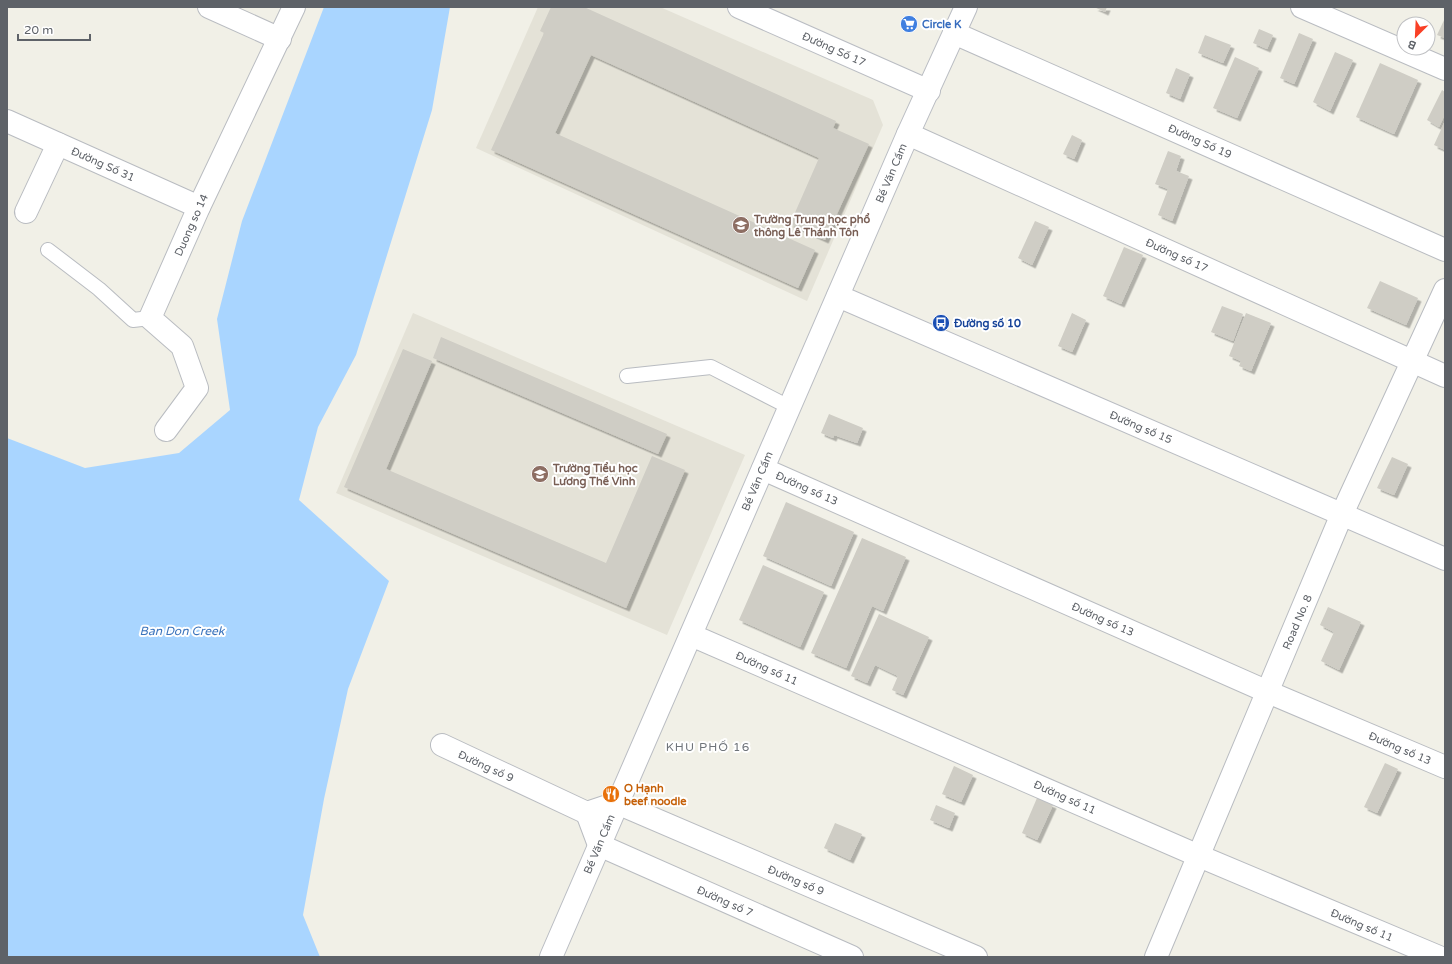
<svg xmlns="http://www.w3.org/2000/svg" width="1452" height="964" font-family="'Varela Round',sans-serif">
	<defs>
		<filter id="shadow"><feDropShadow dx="3.5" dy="3.5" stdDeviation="0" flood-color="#0004"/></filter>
	</defs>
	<rect width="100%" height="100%" fill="#f1f0e7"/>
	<g fill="#e4e2d7">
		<path d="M538 7H660L873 100 883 125 807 301 476 148Z"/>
		<path d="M413 313 745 455 667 635 336 493Z"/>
	</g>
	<path fill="#a9d5ff" d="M324 7H450L432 110 356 355 318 427 299 500 389 581 348 689 324 799 303 915 320 957H7V438L85 468 179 453 230 410 217 319 242 221Z"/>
	<g fill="#cfcdc5" filter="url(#shadow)">
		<path d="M551 7H584L836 121 833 128 869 144 825 240 790 224 819 158 591 55 555 133 815 250 798 288 491 150 544 33 540 31Z"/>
		<path d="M1094 7H1107L1105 12Z"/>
		<path d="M1445 18V38L1437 35Z"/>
		<path d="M1259 29 1273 35 1267 49 1253 43Z"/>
		<path d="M1299 33 1313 39 1294 84 1280 78Z"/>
		<path d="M1205 35 1231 45 1223 63 1198 53Z"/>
		<path d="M1335 52 1353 60 1330 111 1313 102Z"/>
		<path d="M1235 57 1259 68 1237 118 1213 108Z"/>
		<path d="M1380 63 1418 80 1394 134 1356 117Z"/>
		<path d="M1176 68 1190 74 1180 99 1166 93Z"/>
		<path d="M1442 90 1445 92V114L1439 127 1427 120Z"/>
		<path d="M1445 121V150L1434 145Z"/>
		<path d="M1072 135 1082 140 1074 159 1063 154Z"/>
		<path d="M1168 151 1181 156 1176 171 1189 176 1172 221 1158 215 1168 189 1155 184Z"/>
		<path d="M1035 221 1049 227 1032 265 1018 258Z"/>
		<path d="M1124 247 1143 255 1121 304 1103 296Z"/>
		<path d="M1380 281 1418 298 1406 325 1367 308Z"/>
		<path d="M1222 306 1243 314 1233 341 1211 332Z"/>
		<path d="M1072 313 1086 320 1072 352 1058 346Z"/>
		<path d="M1246 313 1271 323 1251 371 1239 366 1241 361 1229 356Z"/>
		<path d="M441 337 667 434 658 454 433 358Z"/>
		<path d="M403 349 432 361 386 469 606 563 652 456 685 470 626 608 344 487Z"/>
		<path d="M829 414 863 428 857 443 834 435 833 438 821 433Z"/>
		<path d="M1392 457 1408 464 1394 495 1377 488Z"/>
		<path d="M786 502 854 532 831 586 763 556Z"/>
		<path d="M862 538 906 557 883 611 872 606 846 668 811 653Z"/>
		<path d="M763 565 824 592 800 647 739 620Z"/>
		<path d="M1328 607 1361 622 1339 670 1321 661 1334 632 1320 625Z"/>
		<path d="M879 614 929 637 903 695 892 690 898 676 875 665 867 683 851 676Z"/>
		<path d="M1385 763 1398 769 1377 813 1364 807Z"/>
		<path d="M954 766 973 775 961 802 942 794Z"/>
		<path d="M1037 798 1053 805 1037 840 1022 833Z"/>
		<path d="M936 805 955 813 949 828 930 820Z"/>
		<path d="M835 823 862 834 850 860 824 848Z"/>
	</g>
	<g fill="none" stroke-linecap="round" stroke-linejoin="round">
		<defs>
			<g id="lane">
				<path d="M48 250 99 289 133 320 150 318"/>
				<path d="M627 376 711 367 789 407"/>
			</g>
			<g id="street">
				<path d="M209 7 280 39"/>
				<path d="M1302 7 1445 69"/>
				<path d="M954 33 1445 250"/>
				<path d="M7 121 199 207"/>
				<path d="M908 134 1445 376"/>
				<path d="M26 212 58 144"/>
				<path d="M166 430 197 388 182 346 150 318 199 207 294 7"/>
				<path d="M763 469 1268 692 1445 767"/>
				<path d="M691 635 1199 856 1439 957"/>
				<path d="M442 745 587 813 617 803 976 957"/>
				<path d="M587 813 599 845 852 957"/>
				<path d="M1156 957 1342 514 1445 290"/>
			</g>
			<g id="secondary">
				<path d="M739 7 929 91"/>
				<path d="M838 296 1445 559"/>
				<path d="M551 957 908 134 966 7"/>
			</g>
		</defs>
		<use href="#lane" stroke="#b9bcc1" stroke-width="16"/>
		<use href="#street" stroke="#b9bcc1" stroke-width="24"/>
		<use href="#secondary" stroke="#babdc3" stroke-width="24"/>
		<use href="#lane" stroke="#fff" stroke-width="14"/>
		<use href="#street" stroke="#fff" stroke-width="22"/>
		<use href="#secondary" stroke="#fff" stroke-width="22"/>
	</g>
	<defs>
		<symbol id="supermarket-disc" viewBox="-11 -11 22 22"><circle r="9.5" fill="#3f7fe0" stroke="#fff"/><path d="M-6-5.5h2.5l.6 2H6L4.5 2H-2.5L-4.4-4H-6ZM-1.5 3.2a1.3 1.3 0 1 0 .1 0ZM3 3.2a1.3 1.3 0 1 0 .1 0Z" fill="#fff"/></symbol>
		<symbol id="school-disc" viewBox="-11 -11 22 22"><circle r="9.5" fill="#8d6e63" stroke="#fff"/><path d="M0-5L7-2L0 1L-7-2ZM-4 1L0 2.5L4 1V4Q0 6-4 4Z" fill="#fff"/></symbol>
		<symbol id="bus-disc" viewBox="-11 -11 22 22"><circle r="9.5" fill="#1a4fb4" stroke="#fff"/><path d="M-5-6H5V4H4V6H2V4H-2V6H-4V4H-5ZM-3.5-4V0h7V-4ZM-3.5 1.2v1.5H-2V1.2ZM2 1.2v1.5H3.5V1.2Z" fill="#fff"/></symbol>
		<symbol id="restaurant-disc" viewBox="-11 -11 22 22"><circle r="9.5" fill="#e8710a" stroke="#fff"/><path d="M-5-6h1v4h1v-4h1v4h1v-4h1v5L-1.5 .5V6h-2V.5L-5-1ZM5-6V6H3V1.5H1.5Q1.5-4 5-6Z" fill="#fff"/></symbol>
	</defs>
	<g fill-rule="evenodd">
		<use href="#supermarket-disc" x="899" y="14" width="20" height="20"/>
		<use href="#school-disc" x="731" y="215" width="20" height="20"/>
		<use href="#bus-disc" x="931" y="313" width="20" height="20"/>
		<use href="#school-disc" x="530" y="464" width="20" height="20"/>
		<use href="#restaurant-disc" x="601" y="784" width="20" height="20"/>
	</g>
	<g text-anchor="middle" stroke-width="4" stroke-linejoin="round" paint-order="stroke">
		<g font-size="11" font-weight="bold" fill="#366cbe" stroke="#fff" text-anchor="start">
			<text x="922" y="28">Circle K</text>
		</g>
		<g font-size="11" fill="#5e6268" stroke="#fff">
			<text transform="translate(834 49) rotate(24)" y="4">Đường Số 17</text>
			<text transform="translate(1200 141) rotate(24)" y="4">Đường Số 19</text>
			<text transform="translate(103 164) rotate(24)" y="4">Đường Số 31</text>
			<text transform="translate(891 173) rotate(-67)" y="4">Bế Văn Cấm</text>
			<text transform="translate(191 225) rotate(-66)" y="4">Duong so 14</text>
			<text transform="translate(1177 255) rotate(24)" y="4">Đường số 17</text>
			<text transform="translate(1141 427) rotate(23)" y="4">Đường số 15</text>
			<text transform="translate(757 481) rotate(-67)" y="4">Bế Văn Cấm</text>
			<text transform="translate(807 488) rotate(24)" y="4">Đường số 13</text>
			<text transform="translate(1103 619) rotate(24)" y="4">Đường số 13</text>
			<text transform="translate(1297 622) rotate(-67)" y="4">Road No. 8</text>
			<text transform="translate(767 668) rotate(24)" y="4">Đường số 11</text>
			<text transform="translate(1400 748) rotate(23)" y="4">Đường số 13</text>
			<text transform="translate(486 766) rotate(25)" y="4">Đường số 9</text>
			<text transform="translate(1065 797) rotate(24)" y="4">Đường số 11</text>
			<text transform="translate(599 844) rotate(-67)" y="4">Bế Văn Cấm</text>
			<text transform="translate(796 880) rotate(23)" y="4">Đường số 9</text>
			<text transform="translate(725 901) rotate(24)" y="4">Đường số 7</text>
			<text transform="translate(1362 925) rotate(23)" y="4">Đường số 11</text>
		</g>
		<g font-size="11" font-weight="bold" fill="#785e54" stroke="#fff" text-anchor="start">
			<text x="754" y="223">Trường Trung học phổ<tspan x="754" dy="13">thông Lê Thánh Tôn</tspan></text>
			<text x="553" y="472">Trường Tiểu học<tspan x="553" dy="13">Lương Thế Vinh</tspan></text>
		</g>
		<g font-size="11" font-weight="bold" fill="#164399" stroke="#fff" text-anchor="start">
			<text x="954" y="327">Đường số 10</text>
		</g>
		<g font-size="11" font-weight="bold" fill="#c56008" stroke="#fff" text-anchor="start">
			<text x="624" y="792">O Hạnh<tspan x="624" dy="13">beef noodle</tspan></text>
		</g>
		<g font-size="12" font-style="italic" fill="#3a73bc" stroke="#fff">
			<text x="182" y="635">Ban Don Creek</text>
		</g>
		<g font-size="12" letter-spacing="1" fill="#6f747a" stroke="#fff">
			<text x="708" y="751">KHU PHỐ 16</text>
		</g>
	</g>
	<rect width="1452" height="964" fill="none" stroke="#5e6268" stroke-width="16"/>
	<g transform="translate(1416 36) rotate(204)"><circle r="19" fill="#ffffff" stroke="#bfc0c3"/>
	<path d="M0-3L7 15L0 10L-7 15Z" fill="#f94026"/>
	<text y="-6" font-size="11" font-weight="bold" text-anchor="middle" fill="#5e6268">B</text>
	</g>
	<path d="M18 34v6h72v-6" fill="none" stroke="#5e6268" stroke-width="2"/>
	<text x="24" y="34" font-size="12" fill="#5e6268" stroke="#ffffff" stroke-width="3" paint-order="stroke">20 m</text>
</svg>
